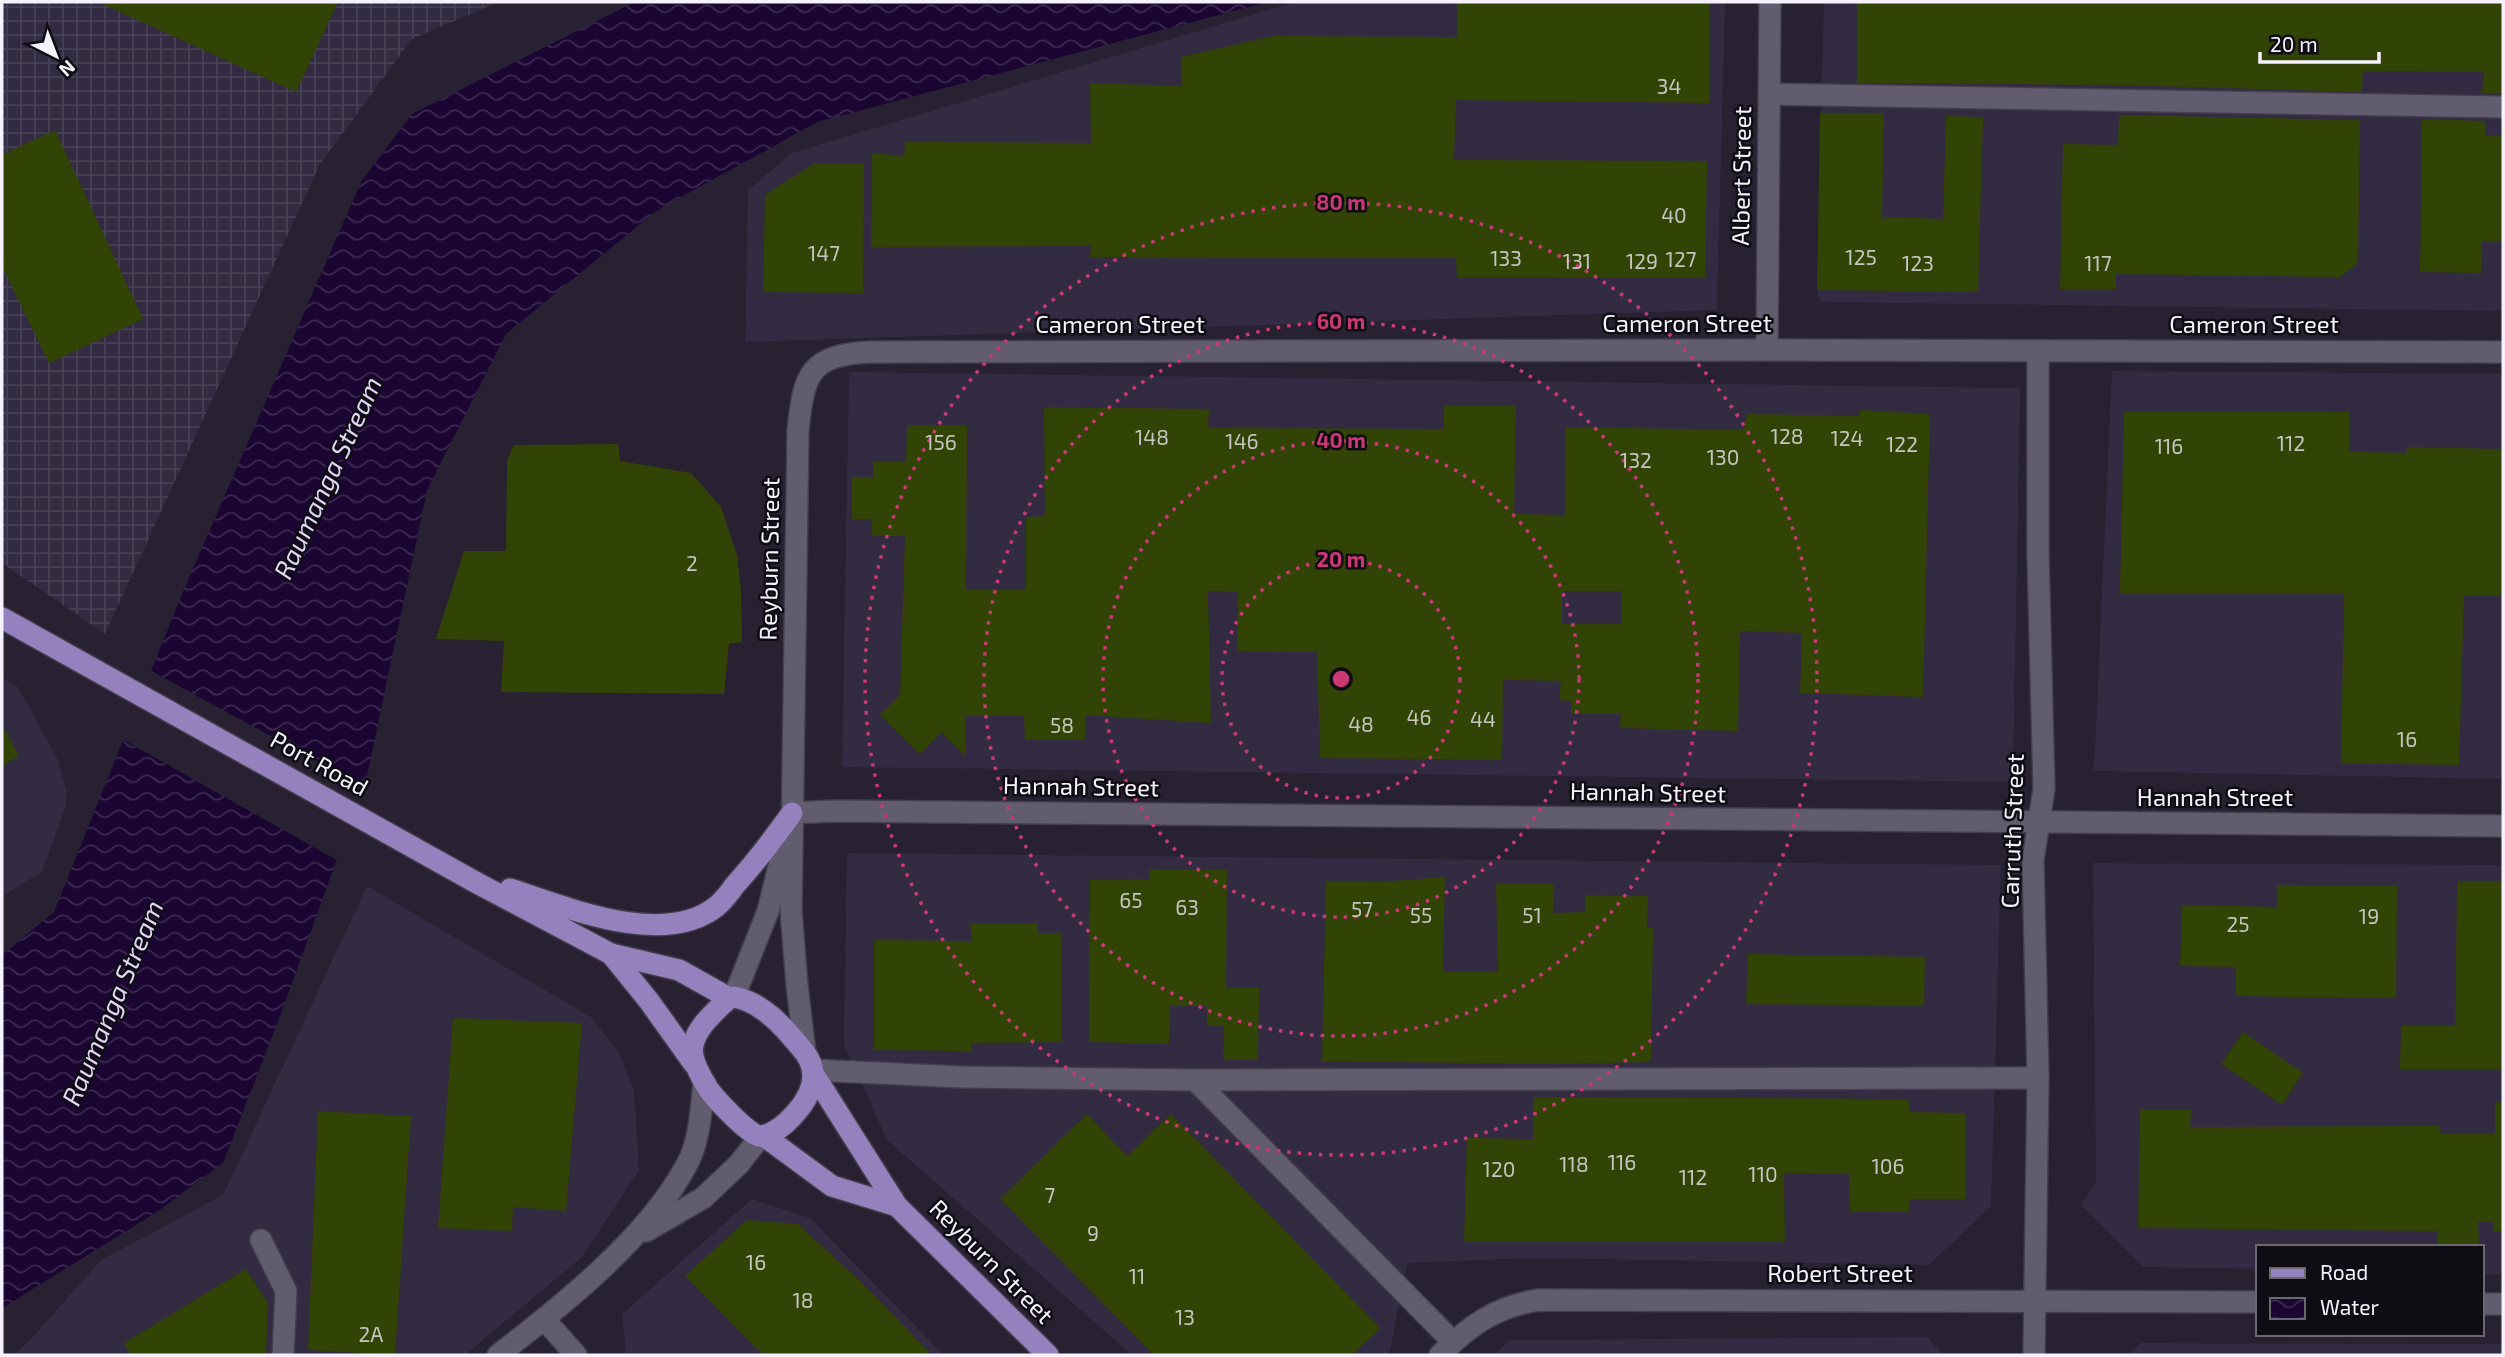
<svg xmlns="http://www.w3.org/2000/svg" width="2505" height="1357" font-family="'Exo 2',sans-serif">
	<defs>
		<pattern id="industrial-grid" width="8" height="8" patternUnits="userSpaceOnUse" patternTransform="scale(1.75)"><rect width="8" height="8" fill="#322b41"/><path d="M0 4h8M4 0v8" fill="none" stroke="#464054"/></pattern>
		<pattern id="water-waves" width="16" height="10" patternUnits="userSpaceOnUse" patternTransform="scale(1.75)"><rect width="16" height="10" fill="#1a0533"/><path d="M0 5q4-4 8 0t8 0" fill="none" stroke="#3c2a51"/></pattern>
	</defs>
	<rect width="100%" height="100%" fill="#272132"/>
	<g fill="#322b41">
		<path d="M1295 2H1725L1717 310 745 342 748 190 792 153Z"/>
		<path d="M1824 2H2503V311L1820 302 1817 290Z"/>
		<path d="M2112 371 2503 374V779L2094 771Z"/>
		<path d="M849 372 2020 388 2013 782 842 767Z"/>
		<path d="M2 678 17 686 58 760 67 793 66 805 42 872 2 896Z"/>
		<path d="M847 853 2001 865 1991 1206 1929 1265 1535 1258 1407 1263 1390 1351 1385 1355H1132L887 1140 844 1044Z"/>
		<path d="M2093 863 2503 865V1274H2482V1247H2258V1269L2143 1267 2081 1205 2096 1181Z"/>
		<path d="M367 886 591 1017 618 1052 634 1089 639 1170 582 1257 465 1355H13L30 1340 101 1260 223 1195Z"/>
		<path d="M752 1199 810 1218 944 1355H626L622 1314Z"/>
		<path d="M1927 1337 1944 1355H1494L1509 1340Z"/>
		<path d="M2141 1343 2503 1344V1355H2128Z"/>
	</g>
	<path fill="url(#industrial-grid)" d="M2 2H499L412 39 320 164 105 634 2 563Z"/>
	<path fill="url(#water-waves)" d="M635 2H1267L817 122 656 211 506 334 427 490 367 776 279 1019 223 1163 157 1212 2 1308V955L54 912 182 594 361 182 412 114Z"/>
	<path fill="#272132" d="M148 669 366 788 340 862 120 738Z"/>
	<g fill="#324306" fill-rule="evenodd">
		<path d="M98 2H338L296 92Z"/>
		<path d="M1457 2H1709V103L1456 100 1454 160 1707 161 1705 278 1457 277 1456 258 1090 257 1091 246 871 247 872 153 904 156 905 142 1091 143 1090 83 1182 86 1181 57 1273 36 1457 37Z"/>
		<path d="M1857 2H2503V93H2482L2484 72 2363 71 2362 92 2121 85 1857 83Z"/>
		<path d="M1820 113H1884L1882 217 1943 219 1946 116 1983 117 1978 292 1817 290Z"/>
		<path d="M2119 115 2360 120 2358 263 2340 277 2116 274V289H2060L2063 144 2118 145Z"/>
		<path d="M2422 119 2485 121V135L2503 136V241H2482L2481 273 2420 272Z"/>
		<path d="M55 130 143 319 49 363 2 266V155Z"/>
		<path d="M815 163 864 164 863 293 763 292 765 195Z"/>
		<path d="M1444 406H1516L1514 514 1566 515V427L1743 430 1747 414 1860 416V410L1930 414 1923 697 1800 693 1802 633 1740 631 1738 731 1620 728 1621 714H1571V701L1559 700 1561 681 1503 680 1502 760 1320 758 1317 652 1237 651 1238 592 1208 591 1211 723 1086 715 1085 740H1025L1024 715 966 716V756L941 732 920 754 880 715 900 695 905 536H872V519H852V477H873V462H906L907 425H967L966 590 1026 589V517L1045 516 1044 407 1209 409 1208 428 1444 429ZM1562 591H1622V624H1562Z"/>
		<path d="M2124 411 2350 412 2349 452 2407 453V447L2503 449V595H2464L2459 765 2341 763 2344 593H2120Z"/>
		<path d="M618 444 620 461 691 473 721 507 737 555 741 590 742 642 729 644 724 694 501 692 504 641 436 639 464 551H506L507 460 514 445Z"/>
		<path d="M2 725 19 756 2 766Z"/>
		<path d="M1149 869 1227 870 1226 988H1259L1258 1060H1223L1224 1026H1207V1006H1170L1169 1044 1089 1042 1090 880 1149 879Z"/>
		<path d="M1445 877 1443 971 1498 972 1496 883 1554 884 1553 913 1585 912V895L1648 896 1647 928 1653 927 1651 1062 1552 1064 1322 1061 1326 881 1379 882Z"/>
		<path d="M2457 881H2503V1069H2400L2401 1026H2455Z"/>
		<path d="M2277 885 2397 886 2396 998 2236 996V967L2180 966 2182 905 2277 907Z"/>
		<path d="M970 923H1038V933H1062V1042L971 1043V1051L874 1050V940L972 941Z"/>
		<path d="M1748 954 1925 957 1924 1006 1746 1004Z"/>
		<path d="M453 1018 582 1023 566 1211 513 1207 512 1231 438 1228Z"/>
		<path d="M2243 1032 2303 1073 2282 1105 2221 1064Z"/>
		<path d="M1533 1097 1909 1099 1910 1112 1965 1113V1199H1910V1212L1850 1211 1849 1174 1784 1173 1785 1241H1464L1467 1138 1533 1139Z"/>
		<path d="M2495 1102 2503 1103V1231H2493V1222H2478L2479 1245 2437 1246V1231L2138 1228 2140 1109 2191 1110 2190 1127 2440 1126 2441 1134 2495 1133Z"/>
		<path d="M318 1111 411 1116 395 1355 308 1350Z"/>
		<path d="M1087 1114 1127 1156 1171 1114 1380 1328 1352 1355H1154L1000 1199Z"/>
		<path d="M747 1220 798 1224 860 1281 932 1355H763L685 1276Z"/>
		<path d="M246 1269 268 1303 266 1355H131L124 1343Z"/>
	</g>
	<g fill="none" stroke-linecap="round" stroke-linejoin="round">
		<defs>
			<g id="minor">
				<path d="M1770 94 2503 107"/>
				<path d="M1767 350 1770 2"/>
				<path d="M792 813 835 811 2503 826"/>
				<path d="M734 997 768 911 784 846"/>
				<path d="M805 1052 797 985 791 911 798 430C804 374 809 355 870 352L1767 350 2503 352"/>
				<path d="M813 1070 962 1077 1195 1080 2038 1078"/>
				<path d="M1195 1080 1453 1342"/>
				<path d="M646 1231 703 1198 739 1164 761 1136"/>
				<path d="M261 1240 286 1291 283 1355"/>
				<path d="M2482 1304H2503"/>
				<path d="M544 1319 576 1355"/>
				<path d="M498 1355C563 1305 647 1238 686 1166 700 1142 701 1109 704 1083"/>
				<path d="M1440 1355C1470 1325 1497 1306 1539 1300L2258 1302"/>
				<path d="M2034 1355 2038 1078 2033 860 2044 789 2038 554V351"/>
			</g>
			<g id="major">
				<path d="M2 618 477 883 611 954 679 970 729 998"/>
				<path d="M510 889C566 907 664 949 717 906 724 900 730 892 735 885 756 862 774 838 792 813"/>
				<path d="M611 954 649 1001 694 1064"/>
				<path d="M734 997C762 1002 784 1027 801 1048 825 1074 809 1101 787 1122 779 1129 770 1136 759 1136 749 1135 711 1095 706 1085 700 1075 690 1057 693 1045 697 1026 716 1011 729 998Z"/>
				<path d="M813 1073 897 1206 1048 1355"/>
				<path d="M764 1136 832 1186 897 1206"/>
			</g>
		</defs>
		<use href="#minor" stroke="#423e4c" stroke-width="24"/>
		<use href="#major" stroke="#423e4c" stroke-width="24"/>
		<use href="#minor" stroke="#625c6f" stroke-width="21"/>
		<use href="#major" stroke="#9681bf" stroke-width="21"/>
	</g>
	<g fill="none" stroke="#ca3973" stroke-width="3.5" stroke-dasharray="3.5 7">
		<circle cx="1341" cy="679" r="119"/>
		<circle cx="1341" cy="679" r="238"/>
		<circle cx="1341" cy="679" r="357"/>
		<circle cx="1341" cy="679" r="476"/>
	</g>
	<g text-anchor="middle" stroke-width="5" stroke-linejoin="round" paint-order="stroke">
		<g font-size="21" fill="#c4c6bf">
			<text x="1669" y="94">34</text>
			<text x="1674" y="223">40</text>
			<text x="824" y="261">147</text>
			<text x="1861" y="265">125</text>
			<text x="1506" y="266">133</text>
			<text x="1681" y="267">127</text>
			<text x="1577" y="269">131</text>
			<text x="1642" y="269">129</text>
			<text x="1918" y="271">123</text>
			<text x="2098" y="271">117</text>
			<text x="1787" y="444">128</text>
			<text x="1152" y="445">148</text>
			<text x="1847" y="446">124</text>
			<text x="1242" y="449">146</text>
			<text x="941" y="450">156</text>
			<text x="2291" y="451">112</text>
			<text x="1902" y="452">122</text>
			<text x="2169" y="454">116</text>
			<text x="1723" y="465">130</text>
			<text x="1636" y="468">132</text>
			<text x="692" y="571">2</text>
			<text x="1419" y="725">46</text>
			<text x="1483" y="727">44</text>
			<text x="1361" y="732">48</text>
			<text x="1062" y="733">58</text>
			<text x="2407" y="747">16</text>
			<text x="1131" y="908">65</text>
			<text x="1187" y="915">63</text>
			<text x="1362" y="917">57</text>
			<text x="1421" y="923">55</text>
			<text x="1532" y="923">51</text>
			<text x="2369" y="924">19</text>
			<text x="2238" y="932">25</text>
			<text x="1622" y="1170">116</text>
			<text x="1574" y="1172">118</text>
			<text x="1888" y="1174">106</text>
			<text x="1499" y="1177">120</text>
			<text x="1763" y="1182">110</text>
			<text x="1693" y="1185">112</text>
			<text x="1050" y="1203">7</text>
			<text x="1093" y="1241">9</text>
			<text x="756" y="1270">16</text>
			<text x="1137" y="1284">11</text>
			<text x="803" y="1308">18</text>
			<text x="1185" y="1325">13</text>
			<text x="371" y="1342">2A</text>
		</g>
		<g font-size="24" fill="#f5f2fd" stroke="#0f0c14">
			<text transform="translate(1742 176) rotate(-89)" y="8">Albert Street</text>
			<text x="1687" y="332">Cameron Street</text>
			<text x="1120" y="333">Cameron Street</text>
			<text x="2254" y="333">Cameron Street</text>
			<text transform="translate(770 559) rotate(-89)" y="8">Reyburn Street</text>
			<text transform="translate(319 764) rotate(29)" y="8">Port Road</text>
			<text transform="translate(1081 787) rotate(1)" y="8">Hannah Street</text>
			<text transform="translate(1648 793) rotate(1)" y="8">Hannah Street</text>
			<text x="2215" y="806">Hannah Street</text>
			<text transform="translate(2013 831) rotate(-88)" y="8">Carruth Street</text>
			<text transform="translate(991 1262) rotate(45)" y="8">Reyburn Street</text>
			<text x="1840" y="1282">Robert Street</text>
		</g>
		<g font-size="26" font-style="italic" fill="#e0d6f7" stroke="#0f0c14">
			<text transform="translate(328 478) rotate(-65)" y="9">Raumanga Stream</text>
			<text transform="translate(113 1003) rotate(-67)" y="9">Raumanga Stream</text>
		</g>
	</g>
	<circle cx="1341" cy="679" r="10" fill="#ca3973" stroke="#0f0c14" stroke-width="3.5"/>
	<g font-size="21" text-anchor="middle" font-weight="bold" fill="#ca3973" stroke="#0f0c14" stroke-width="5" stroke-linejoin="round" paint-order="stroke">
		<text x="1341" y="210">80 m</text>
		<text x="1341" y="329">60 m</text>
		<text x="1341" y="448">40 m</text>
		<text x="1341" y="567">20 m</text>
	</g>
	<rect width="2505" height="1357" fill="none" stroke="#f5f2fd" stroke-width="7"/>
	<rect x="2256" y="1245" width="228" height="91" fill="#0f0c14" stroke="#6b6871" stroke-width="2"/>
	<rect x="2270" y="1268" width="35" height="10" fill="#9681bf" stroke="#6b6871" stroke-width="2"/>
	<text x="2320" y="1280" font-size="21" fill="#f5f2fd">Road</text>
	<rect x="2270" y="1298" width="35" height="21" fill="url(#water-waves)" stroke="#6b6871" stroke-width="2"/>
	<text x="2320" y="1315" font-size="21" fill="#f5f2fd">Water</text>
	<g transform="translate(56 56) rotate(138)" stroke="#0f0c14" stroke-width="5" paint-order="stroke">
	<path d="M0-5L12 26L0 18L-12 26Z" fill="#f5f2fd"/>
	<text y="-10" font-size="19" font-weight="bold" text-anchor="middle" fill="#f5f2fd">N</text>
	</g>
	<path d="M2260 52v10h119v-10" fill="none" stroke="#f5f2fd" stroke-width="3.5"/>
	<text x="2270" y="52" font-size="21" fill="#f5f2fd" stroke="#0f0c14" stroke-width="5" paint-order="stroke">20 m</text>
</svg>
